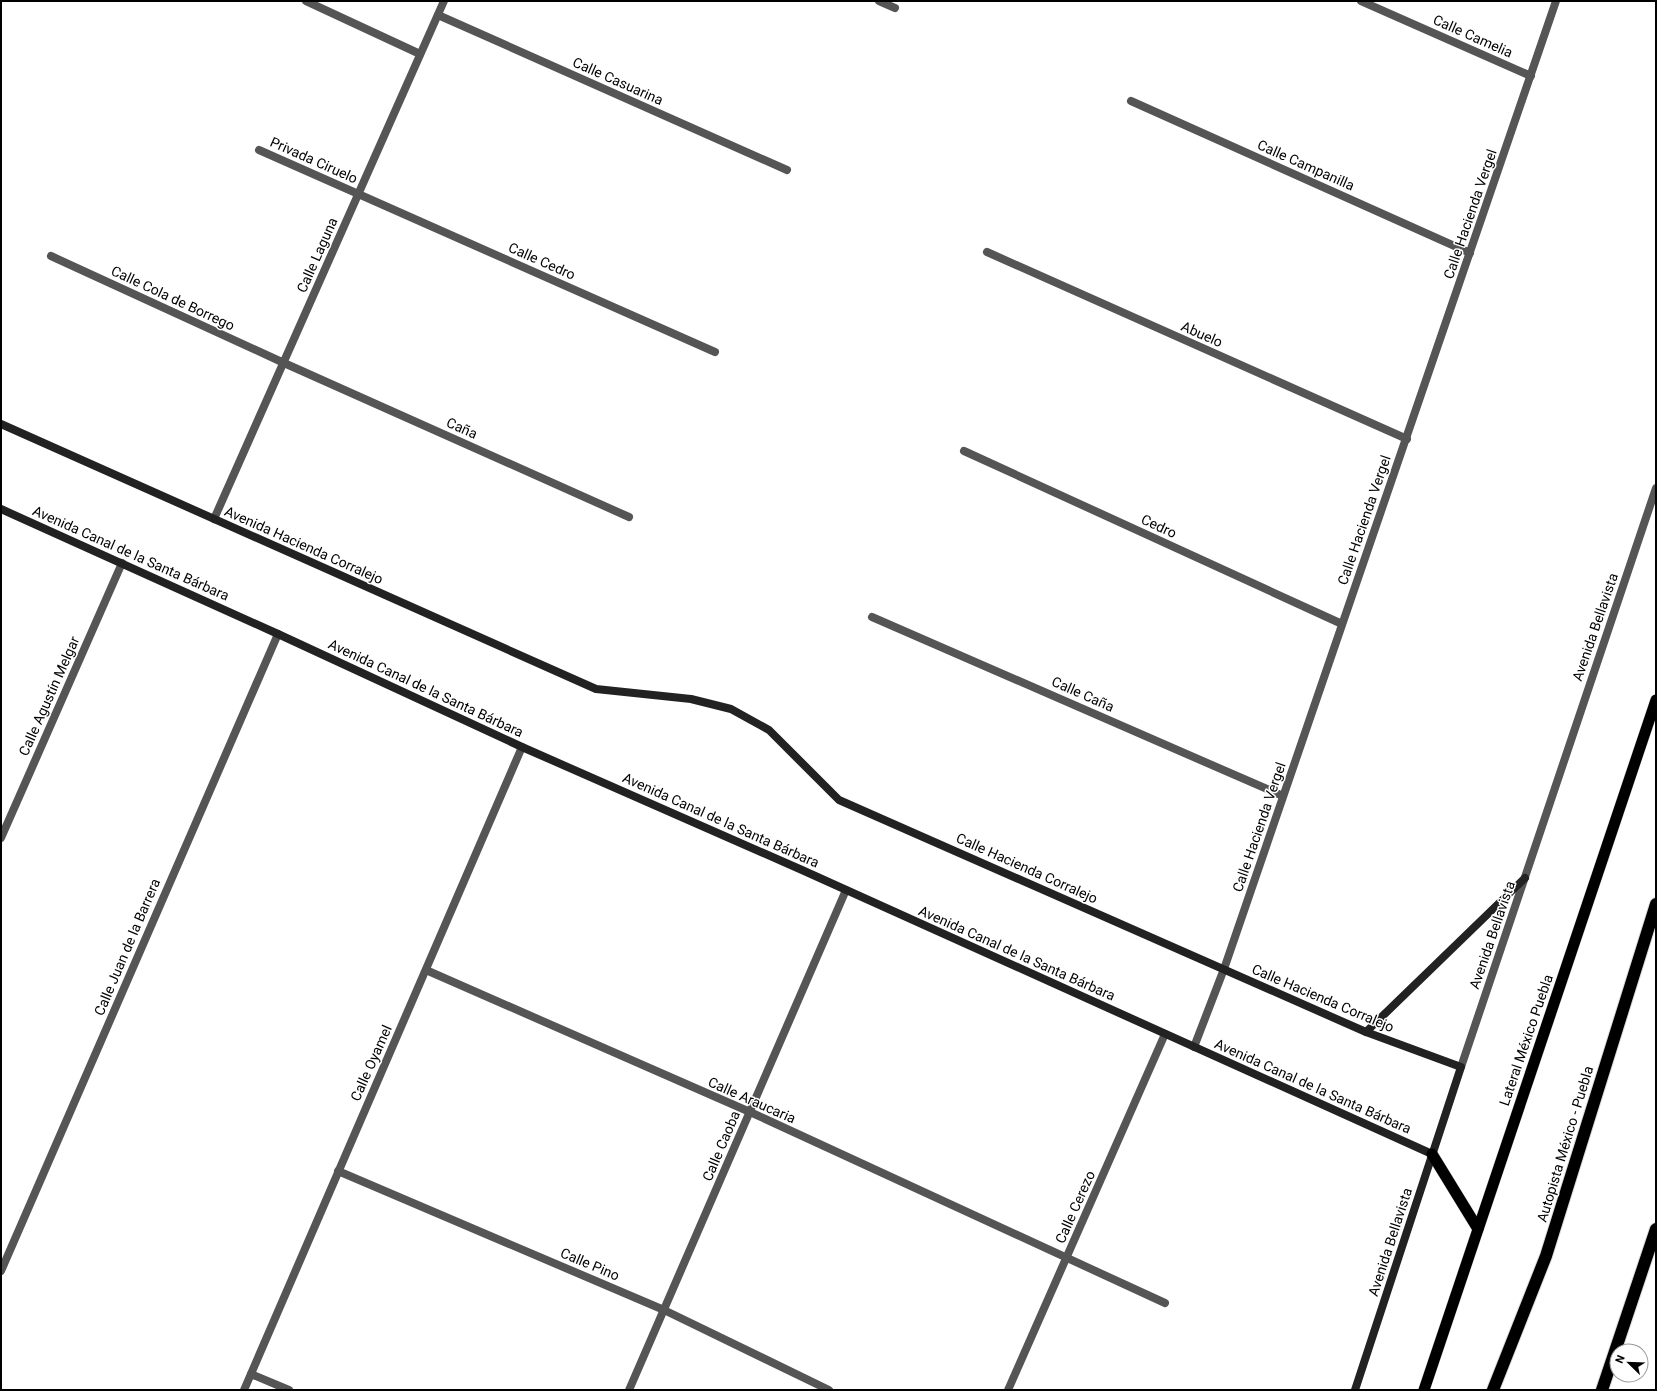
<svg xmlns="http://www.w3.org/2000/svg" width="1657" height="1391" font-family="Roboto,sans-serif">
	<rect width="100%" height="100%" fill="#fff"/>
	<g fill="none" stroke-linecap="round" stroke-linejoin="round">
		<defs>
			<g id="trunk">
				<path d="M1432 1154 1478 1229"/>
				<path d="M1424 1390 1656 700"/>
			</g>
			<g id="motorway">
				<path d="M1493 1390 1546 1256 1656 904"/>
				<path d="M1602 1390 1656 1229"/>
			</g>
		</defs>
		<use href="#trunk" stroke="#dbdbdb" stroke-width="12"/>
		<use href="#motorway" stroke="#dbdbdb" stroke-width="14"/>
		<g stroke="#555" stroke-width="8">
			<path d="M306 1 420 54"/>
			<path d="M879 1 895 8"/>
			<path d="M1361 1 1531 76"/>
			<path d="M438 15 787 170"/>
			<path d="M1131 101 1470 253"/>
			<path d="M259 150 715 352"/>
			<path d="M987 252 1407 439"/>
			<path d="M51 256 284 363 629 517"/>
			<path d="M964 451 1342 624"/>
			<path d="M214 519 444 1"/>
			<path d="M872 617 1283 796"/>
			<path d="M1 838 122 563"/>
			<path d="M426 970 750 1112 1165 1303"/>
			<path d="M1461 1067 1656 488"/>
			<path d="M338 1171 664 1310 829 1390"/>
			<path d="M1 1271 278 634"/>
			<path d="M251 1374 289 1390"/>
			<path d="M244 1390 522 747"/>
			<path d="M629 1390 846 890"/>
			<path d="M1008 1390 1165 1034"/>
		</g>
		<path stroke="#555" stroke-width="8" d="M1194 1047 1224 969 1556 1"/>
		<g stroke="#222" stroke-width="8">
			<path d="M1 424 596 689 691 699 731 709 769 730 839 800 1366 1032 1461 1067 1355 1390"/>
			<path d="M1 509 278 634 522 747 802 870 1432 1154"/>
			<path d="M1366 1032 1525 878"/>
		</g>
		<use href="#trunk" stroke="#000" stroke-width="11"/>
		<use href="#motorway" stroke="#000" stroke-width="12"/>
	</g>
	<g text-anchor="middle" stroke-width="3" stroke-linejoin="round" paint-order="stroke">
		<g font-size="14" fill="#000" stroke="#fff">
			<text transform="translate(1473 36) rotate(24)" y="5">Calle Camelia</text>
			<text transform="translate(618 81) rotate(24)" y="5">Calle Casuarina</text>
			<text transform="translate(314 160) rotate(24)" y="5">Privada Ciruelo</text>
			<text transform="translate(1306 165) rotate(24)" y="5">Calle Campanilla</text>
			<text transform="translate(1470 214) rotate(-71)" y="5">Calle Hacienda Vergel</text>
			<text transform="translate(317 255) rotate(-66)" y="5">Calle Laguna</text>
			<text transform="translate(542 261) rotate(24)" y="5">Calle Cedro</text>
			<text transform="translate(173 298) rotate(25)" y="5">Calle Cola de Borrego</text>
			<text transform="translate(1202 334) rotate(24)" y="5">Abuelo</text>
			<text transform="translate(462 428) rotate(24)" y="5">Caña</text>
			<text transform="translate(1364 520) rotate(-71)" y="5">Calle Hacienda Vergel</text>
			<text transform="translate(1159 526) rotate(25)" y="5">Cedro</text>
			<text transform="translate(304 545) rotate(24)" y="5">Avenida Hacienda Corralejo</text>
			<text transform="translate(131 553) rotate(24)" y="5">Avenida Canal de la Santa Bárbara</text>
			<text transform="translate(1595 627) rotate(-71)" y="5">Avenida Bellavista</text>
			<text transform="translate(426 688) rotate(25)" y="5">Avenida Canal de la Santa Bárbara</text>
			<text transform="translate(1083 694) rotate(24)" y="5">Calle Caña</text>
			<text transform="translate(49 696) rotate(-66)" y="5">Calle Agustín Melgar</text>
			<text transform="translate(721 820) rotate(24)" y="5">Avenida Canal de la Santa Bárbara</text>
			<text transform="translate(1259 827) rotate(-71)" y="5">Calle Hacienda Vergel</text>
			<text transform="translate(1027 868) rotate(24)" y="5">Calle Hacienda Corralejo</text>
			<text transform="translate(1492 935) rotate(-71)" y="5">Avenida Bellavista</text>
			<text transform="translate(127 947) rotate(-67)" y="5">Calle Juan de la Barrera</text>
			<text transform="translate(1017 953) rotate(24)" y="5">Avenida Canal de la Santa Bárbara</text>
			<text transform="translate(1323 998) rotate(23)" y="5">Calle Hacienda Corralejo</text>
			<text transform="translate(1526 1040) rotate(-71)" y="5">Lateral México Puebla</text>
			<text transform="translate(371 1063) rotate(-66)" y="5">Calle Oyamel</text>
			<text transform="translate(1313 1086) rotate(24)" y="5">Avenida Canal de la Santa Bárbara</text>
			<text transform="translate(752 1100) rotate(24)" y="5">Calle Araucaria</text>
			<text transform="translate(1565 1144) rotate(-73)" y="5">Autopista México - Puebla</text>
			<text transform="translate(721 1146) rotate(-67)" y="5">Calle Caoba</text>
			<text transform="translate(1075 1207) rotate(-66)" y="5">Calle Cerezo</text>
			<text transform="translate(1390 1242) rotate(-72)" y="5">Avenida Bellavista</text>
			<text transform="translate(590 1264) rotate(23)" y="5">Calle Pino</text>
		</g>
	</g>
	<rect width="1657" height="1391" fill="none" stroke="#000000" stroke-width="4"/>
	<g transform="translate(1629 1363) rotate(293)"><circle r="19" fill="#ffffff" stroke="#999999"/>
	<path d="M0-3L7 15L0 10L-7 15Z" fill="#000000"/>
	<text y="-6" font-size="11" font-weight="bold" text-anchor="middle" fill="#000000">N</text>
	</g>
</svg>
